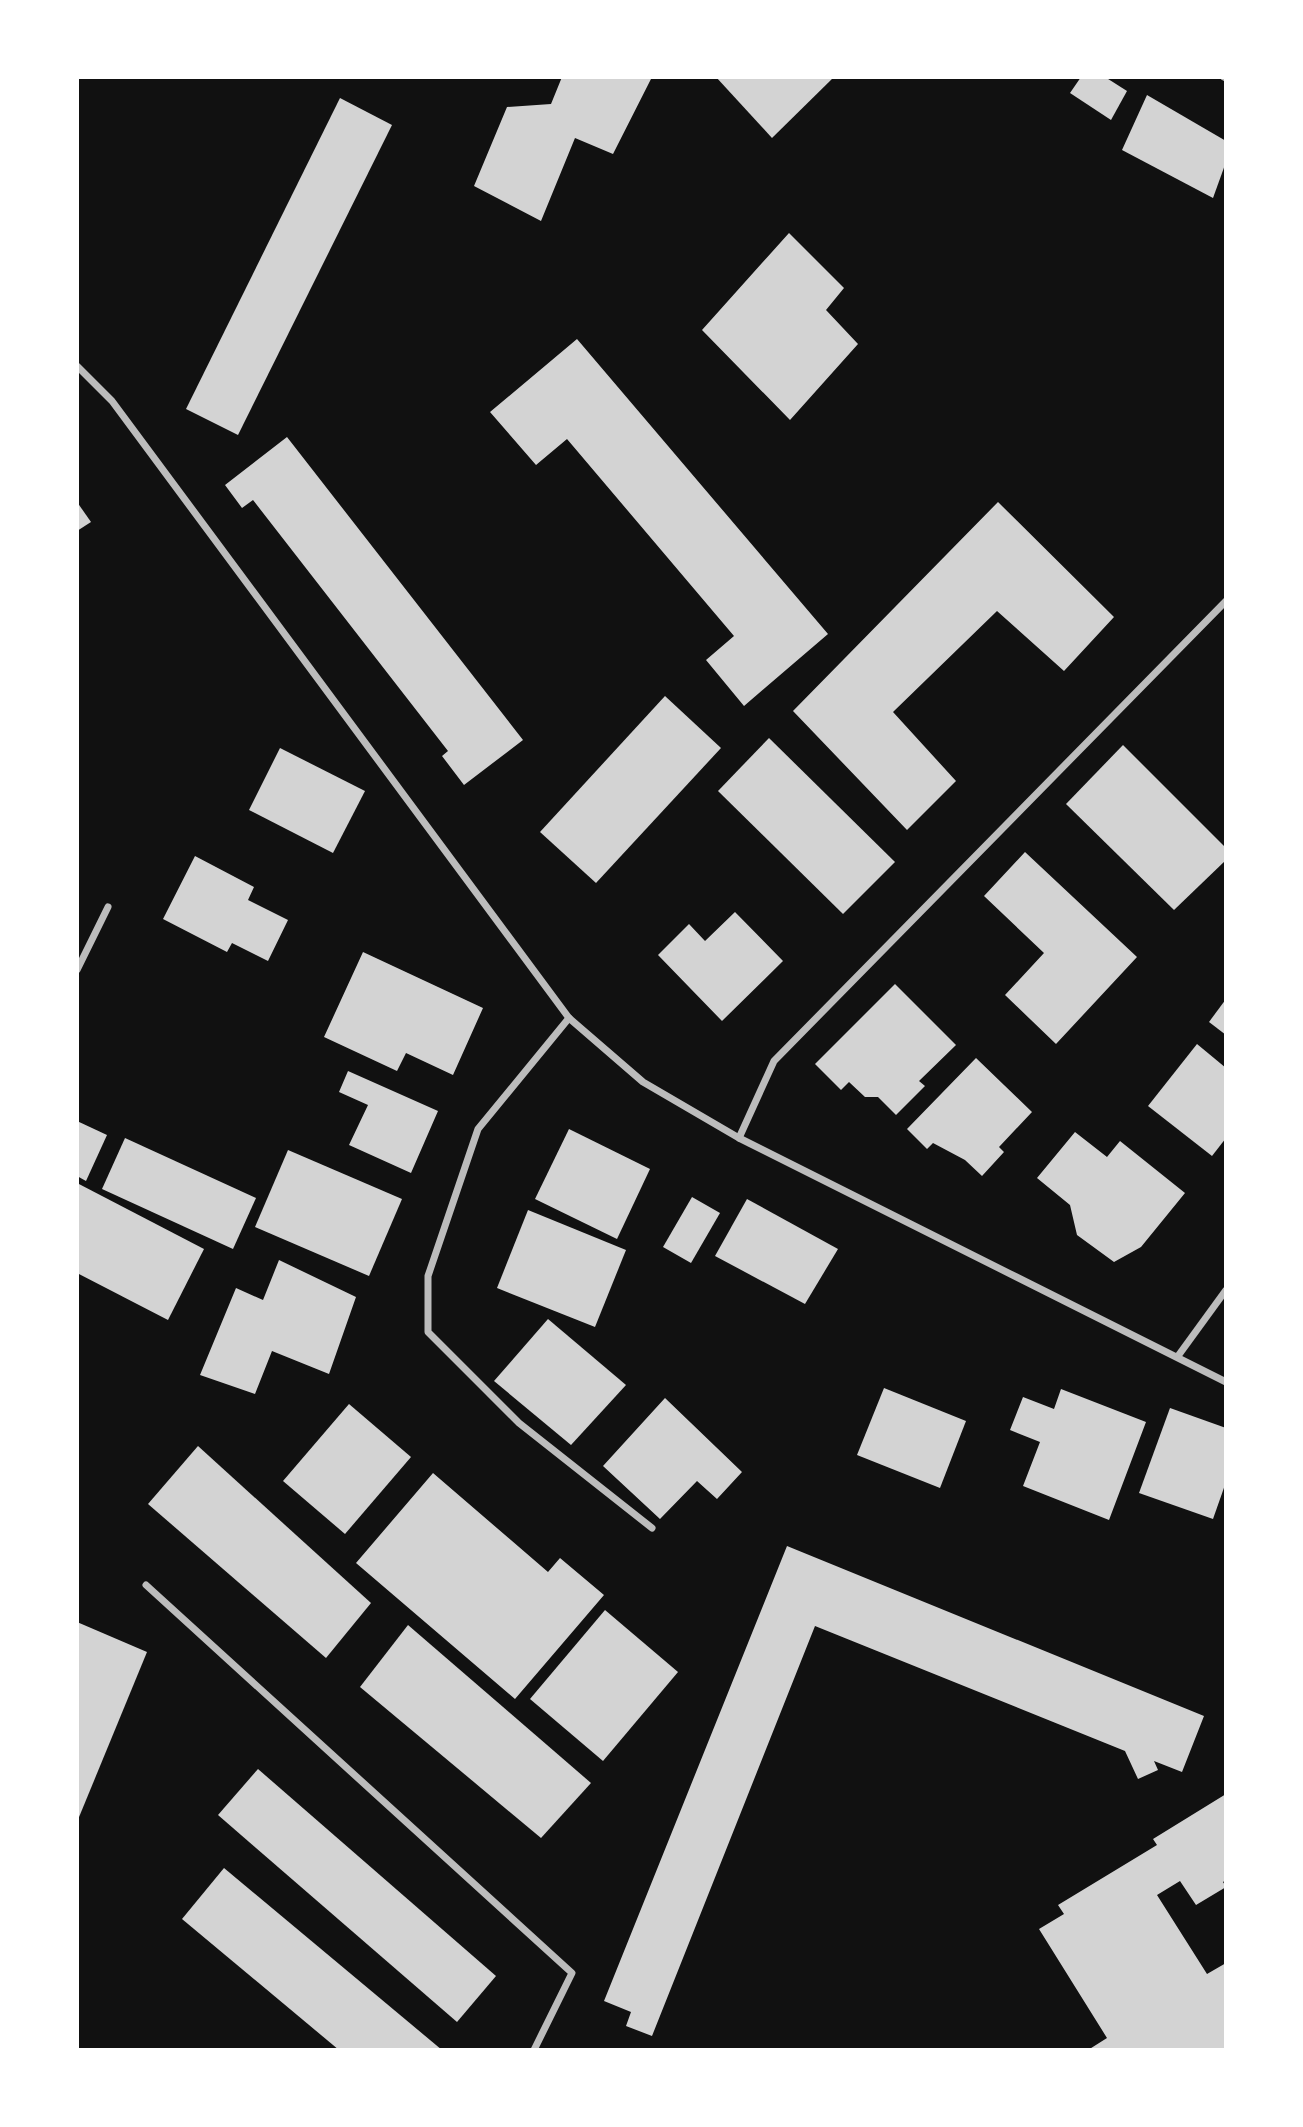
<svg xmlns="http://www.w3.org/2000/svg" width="1303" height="2127" font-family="Signika,sans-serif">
	<rect width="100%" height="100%" fill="#111"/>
	<g fill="#d3d3d3">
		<path d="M562 77H652L613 154 575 138 541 221 474 186 507 107 551 104Z"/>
		<path d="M716 77H834L772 138Z"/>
		<path d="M1081 77H1105L1127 91 1111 120 1070 93Z"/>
		<path d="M1147 95 1226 141V162L1213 198 1122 150Z"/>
		<path d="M340 98 392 125 238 435 186 409Z"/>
		<path d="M789 233 844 288 826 310 858 344 790 420 702 330Z"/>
		<path d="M577 339 828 634 744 706 706 660 734 636 567 439 536 465 490 412Z"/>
		<path d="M287 437 523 740 464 785 442 756 448 751 253 500 242 508 225 485Z"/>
		<path d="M77 502 91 522 77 531Z"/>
		<path d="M998 502 1114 617 1064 671 997 611 893 712 956 781 907 830 793 711Z"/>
		<path d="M665 696 721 748 596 883 540 832Z"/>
		<path d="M769 738 895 862 843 914 718 791Z"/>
		<path d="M1123 745 1226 848V860L1174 910 1066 804Z"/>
		<path d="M280 748 365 791 333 853 249 810Z"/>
		<path d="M1025 852 1137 957 1056 1044 1005 995 1044 953 984 896Z"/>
		<path d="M195 856 254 887 248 900 288 920 268 961 232 943 227 952 163 919Z"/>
		<path d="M735 912 783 961 722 1021 658 955 689 924 705 941Z"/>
		<path d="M363 952 483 1008 453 1075 406 1053 397 1071 324 1037Z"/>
		<path d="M895 984 956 1045 919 1081 925 1086 896 1115 878 1097H865L849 1082 841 1090 815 1064Z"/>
		<path d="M1226 999V1035L1209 1022Z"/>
		<path d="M1197 1044 1226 1068V1138L1212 1156 1148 1106Z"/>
		<path d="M976 1058 1032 1112 999 1147 1004 1152 982 1176 965 1160 933 1143 927 1149 907 1129Z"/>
		<path d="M348 1071 438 1111 411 1173 349 1145 368 1105 339 1092Z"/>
		<path d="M77 1121 107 1135 86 1181 77 1176Z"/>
		<path d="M569 1129 650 1169 617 1239 535 1199Z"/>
		<path d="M1075 1132 1107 1157 1120 1141 1185 1193 1141 1247 1114 1262 1077 1235 1070 1205 1037 1178Z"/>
		<path d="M125 1138 256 1198 233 1249 102 1189Z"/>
		<path d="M288 1150 402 1199 369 1276 255 1227Z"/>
		<path d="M77 1183 204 1249 168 1320 77 1273Z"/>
		<path d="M692 1197 720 1213 691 1263 663 1247Z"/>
		<path d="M747 1199 838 1249 805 1304 715 1256Z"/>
		<path d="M528 1210 626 1250 595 1327 497 1288Z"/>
		<path d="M279 1260 356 1297 329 1374 272 1351 255 1394 200 1375 236 1288 263 1300Z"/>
		<path d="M548 1319 626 1385 571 1445 494 1381Z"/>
		<path d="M884 1388 966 1421 940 1488 857 1455Z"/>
		<path d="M1061 1389 1146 1422 1109 1520 1023 1486 1040 1442 1010 1430 1023 1397 1054 1409Z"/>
		<path d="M665 1398 742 1472 717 1499 697 1481 660 1519 603 1466Z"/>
		<path d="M349 1404 411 1457 345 1534 283 1481Z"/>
		<path d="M1170 1408 1226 1428V1482L1213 1519 1139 1493Z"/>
		<path d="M198 1446 371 1603 326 1658 148 1504Z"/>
		<path d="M433 1473 548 1572 560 1558 604 1595 515 1699 356 1563Z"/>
		<path d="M787 1546 1204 1716 1182 1772 1154 1761 1158 1770 1138 1779 1125 1751 815 1626 652 2036 626 2026 631 2012 604 2001Z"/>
		<path d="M605 1610 678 1672 603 1761 530 1699Z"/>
		<path d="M77 1622 147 1652 77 1822Z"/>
		<path d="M408 1625 591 1783 541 1838 360 1687Z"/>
		<path d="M258 1769 496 1976 457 2022 218 1815Z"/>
		<path d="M1226 1794V1880L1223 1882 1226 1887 1196 1905 1180 1881 1157 1895 1207 1974 1226 1963V2050H1088L1107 2038 1039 1929 1064 1914 1058 1905 1157 1845 1153 1839Z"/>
		<path d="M224 1868 442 2050H339L182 1919Z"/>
	</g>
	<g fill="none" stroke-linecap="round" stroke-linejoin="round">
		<g stroke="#bcbcbc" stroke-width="7">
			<path d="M1224 77 1226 78"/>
			<path d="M77 366 112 401 569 1018 643 1082 739 1138 1226 1382"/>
			<path d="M77 970 108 907"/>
			<path d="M569 1018 478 1129 428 1276V1332L519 1423 652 1528"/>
			<path d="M739 1138 774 1061 1226 601"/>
			<path d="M1178 1356 1226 1290"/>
			<path d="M146 1585 572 1973 534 2050"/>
		</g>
	</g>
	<rect width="1303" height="2127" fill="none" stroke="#ffffff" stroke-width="158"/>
</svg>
